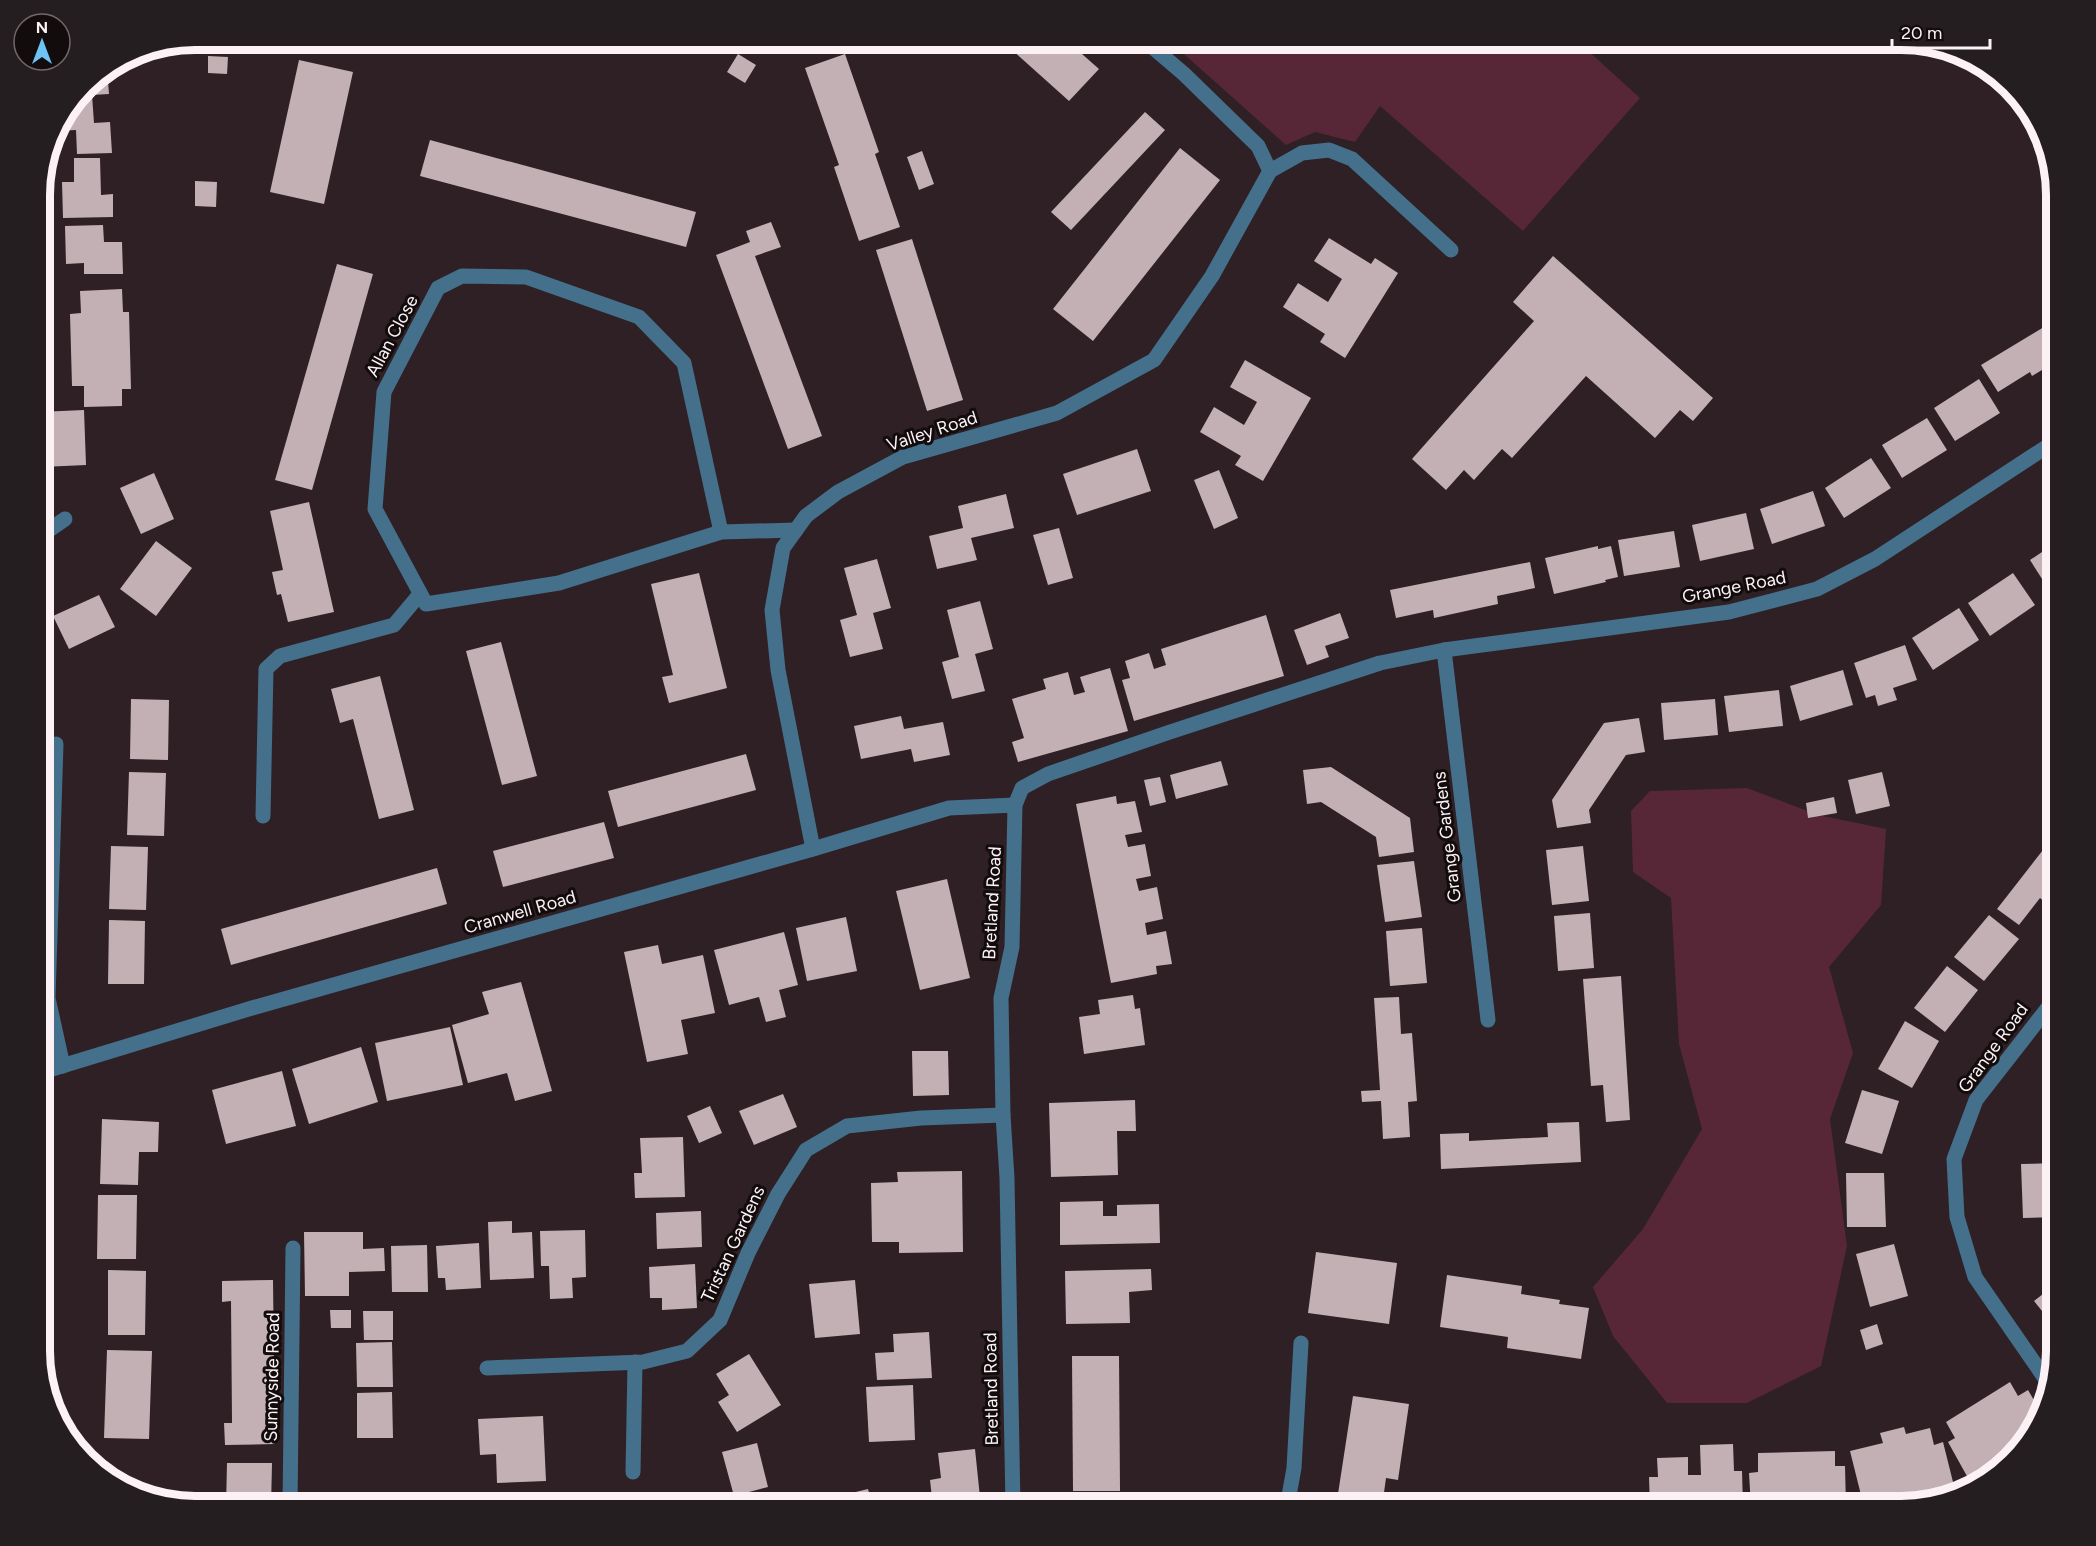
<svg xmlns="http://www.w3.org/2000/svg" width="2096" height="1546" font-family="Figtree,sans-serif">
	<rect width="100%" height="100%" fill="#2e2024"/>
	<g fill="#572738">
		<path d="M1167 39H1575L1640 98 1523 231 1380 106 1355 142 1315 132 1286 145Z"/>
		<path d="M1747 788 1818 815 1886 829 1881 905 1829 967 1853 1053 1830 1119 1847 1246 1821 1366 1747 1403H1667L1613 1336 1593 1287 1643 1229 1702 1129 1679 1044 1671 898 1633 872 1631 811 1650 791Z"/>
	</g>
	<g fill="#c2b0b5">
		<path d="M662 39H698L690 54Z"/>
		<path d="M1000 39H1065L1099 69 1069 101Z"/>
		<path d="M738 54 756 65 745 83 727 72Z"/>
		<path d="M845 54 879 152 875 154 900 227 859 241 834 167 839 165 805 68Z"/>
		<path d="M208 56 228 57 227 74 208 73Z"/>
		<path d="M299 60 353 72 324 204 270 192Z"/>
		<path d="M107 68 109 94 92 95 94 123 110 122 112 153 77 154 76 130 55 131V125L92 78Z"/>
		<path d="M1145 112 1165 130 1071 230 1051 212Z"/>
		<path d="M430 140 696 212 686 247 420 176Z"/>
		<path d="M1180 148 1220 180 1093 341 1053 309Z"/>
		<path d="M922 151 934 184 919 190 907 157Z"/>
		<path d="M74 158H100L101 195 113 194V217L63 218 62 182H74Z"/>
		<path d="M195 181 217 182 216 207 195 206Z"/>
		<path d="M771 222 781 247 755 256 822 436 788 449 716 255 750 242 746 231Z"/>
		<path d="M103 225 104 242H122L123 274H84V263L66 264 65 226Z"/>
		<path d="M1329 238 1371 264 1375 258 1398 273 1345 358 1320 342 1325 334 1283 307 1298 283 1328 302 1342 279 1314 261Z"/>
		<path d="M912 239 963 400 927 411 876 250Z"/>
		<path d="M1553 256 1713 398 1693 421 1680 410 1655 438 1586 376 1512 458 1502 449 1474 480 1464 470 1446 490 1412 459 1534 321 1513 302Z"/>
		<path d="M337 264 373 274 312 490 275 480Z"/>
		<path d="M122 289 123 312H129L131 389H122V406L84 407V386H72L70 314 81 313 80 291Z"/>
		<path d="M2057 319V361L2032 376 2030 372 1998 392 1981 365Z"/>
		<path d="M1245 360 1311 398 1263 481 1235 465 1241 456 1200 432 1214 407 1244 425 1257 402 1230 387Z"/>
		<path d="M1979 379 2000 413 1955 441 1934 408Z"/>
		<path d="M84 410 86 465 42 467 39 412Z"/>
		<path d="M1927 418 1947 450 1902 478 1882 445Z"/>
		<path d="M1137 449 1151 491 1077 515 1063 474Z"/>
		<path d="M1871 458 1891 488 1844 518 1825 488Z"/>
		<path d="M1219 470 1238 518 1214 529 1194 480Z"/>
		<path d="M154 473 174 519 141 534 120 488Z"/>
		<path d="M1813 491 1825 526 1772 544 1760 509Z"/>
		<path d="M1006 494 1014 528 971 538 977 560 937 569 929 536 963 528 958 506Z"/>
		<path d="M309 502 334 612 288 622 281 594 277 595 272 572 283 570 270 511Z"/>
		<path d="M1746 513 1754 549 1700 561 1692 525Z"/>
		<path d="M1059 528 1073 578 1048 585 1033 535Z"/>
		<path d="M1674 531 1680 567 1624 576 1618 540Z"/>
		<path d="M156 541 192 568 156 616 120 589Z"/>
		<path d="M2057 542V589L2051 593 2030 560Z"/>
		<path d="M1598 546V549L1611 546 1618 577 1605 580 1606 582 1554 594 1545 558Z"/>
		<path d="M877 559 891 608 873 613 883 649 850 657 840 620 857 615 844 568Z"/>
		<path d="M1530 562 1535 588 1497 596 1498 604 1434 618 1433 610 1396 618 1390 590Z"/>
		<path d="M699 573 727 688 669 703 662 677 673 675 651 584Z"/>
		<path d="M2013 573 2035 605 1990 636 1968 603Z"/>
		<path d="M99 595 115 627 69 649 53 616Z"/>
		<path d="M980 601 993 649 975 654 985 691 952 699 942 662 959 657 947 610Z"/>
		<path d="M1959 608 1979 640 1933 670 1912 638Z"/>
		<path d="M1340 613 1349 638 1325 646 1329 657 1307 665 1294 630Z"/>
		<path d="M1266 615 1284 676 1134 721 1122 680 1130 678 1125 661 1149 653 1154 669 1166 665 1161 649Z"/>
		<path d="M39 622 51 646 39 652Z"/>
		<path d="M501 642 537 776 502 785 466 651Z"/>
		<path d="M1905 645 1917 680 1893 688 1897 700 1878 706 1875 695 1866 698 1854 663Z"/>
		<path d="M1110 668 1128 731 1018 762 1012 742 1024 738 1012 699 1046 689 1043 679 1068 672 1074 695 1085 692 1080 677Z"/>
		<path d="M1843 670 1853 705 1800 721 1790 686Z"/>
		<path d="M380 676 414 810 379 819 353 719 340 723 331 689Z"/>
		<path d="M1779 690 1783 726 1729 732 1724 696Z"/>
		<path d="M131 699 169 700 168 760 130 759Z"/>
		<path d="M1715 699 1718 735 1664 740 1661 703Z"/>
		<path d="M901 716 904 729 943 722 950 755 914 762 911 749 861 759 854 726Z"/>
		<path d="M1639 718 1645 752 1626 755 1589 810 1591 823 1557 828 1552 800 1604 723Z"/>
		<path d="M746 754 756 790 618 827 608 791Z"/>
		<path d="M1221 761 1228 785 1176 799 1170 775Z"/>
		<path d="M1331 767 1410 818 1414 852 1379 857 1376 837 1321 802 1307 804 1303 770Z"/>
		<path d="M129 772 166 773 164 836 127 835Z"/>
		<path d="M1882 772 1890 806 1856 814 1848 780Z"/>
		<path d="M1160 777 1166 802 1150 806 1144 780Z"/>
		<path d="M1116 796 1117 804 1135 801 1142 832 1125 835 1128 847 1145 844 1151 876 1136 879 1139 891 1157 887 1163 919 1145 923 1147 935 1166 931 1172 964 1156 966 1157 974 1111 983 1076 804Z"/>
		<path d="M1834 797 1837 813 1808 818 1806 803Z"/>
		<path d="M604 822 614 858 503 887 493 851Z"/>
		<path d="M2057 832V891L2047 904 2040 898 2019 925 1997 909Z"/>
		<path d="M111 846 148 847 146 910 109 909Z"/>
		<path d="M1583 846 1589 901 1552 905 1546 850Z"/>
		<path d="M1414 861 1422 917 1385 922 1377 865Z"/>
		<path d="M437 868 447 904 231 965 221 929Z"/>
		<path d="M947 879 970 978 920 990 896 891Z"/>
		<path d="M1590 913 1594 968 1558 971 1554 916Z"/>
		<path d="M1989 915 2019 939 1984 981 1954 957Z"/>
		<path d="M846 917 857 971 807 981 796 928Z"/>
		<path d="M109 920 145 921 144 984H108Z"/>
		<path d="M1422 928 1427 983 1390 986 1386 931Z"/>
		<path d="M784 932 798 985 779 990 786 1017 766 1022 759 997 729 1005 714 950Z"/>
		<path d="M658 945 662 964 703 955 715 1013 681 1020 688 1054 647 1062 624 952Z"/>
		<path d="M1947 966 1978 990 1945 1032 1914 1008Z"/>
		<path d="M1621 976 1630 1120 1606 1122 1603 1085 1591 1086 1583 979Z"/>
		<path d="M521 982 552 1091 515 1101 507 1073 468 1083 452 1025 489 1014 482 992Z"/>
		<path d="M1133 995 1135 1009 1140 1008 1145 1045 1084 1054 1079 1017 1100 1014 1098 1000Z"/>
		<path d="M1399 997 1401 1034 1412 1033 1417 1101 1408 1102 1410 1137 1383 1139 1381 1101 1362 1102 1361 1091 1380 1090 1374 998Z"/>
		<path d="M1905 1021 1939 1041 1912 1088 1878 1069Z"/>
		<path d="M450 1027 463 1085 387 1101 375 1043Z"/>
		<path d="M361 1047 378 1102 309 1124 292 1069Z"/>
		<path d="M912 1051H948L949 1095 913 1096Z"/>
		<path d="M282 1071 296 1126 226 1144 212 1090Z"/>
		<path d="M1862 1090 1899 1101 1882 1154 1845 1143Z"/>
		<path d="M2057 1091V1120L2043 1111Z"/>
		<path d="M783 1094 797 1127 754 1145 739 1111Z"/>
		<path d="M1135 1100 1136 1131H1117L1118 1175 1051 1177 1049 1103Z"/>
		<path d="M710 1106 722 1133 699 1143 687 1116Z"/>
		<path d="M102 1119 159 1122 158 1152H139L138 1185 100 1184Z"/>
		<path d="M1579 1122 1581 1162 1441 1169 1440 1134 1469 1133V1141L1548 1137 1547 1123Z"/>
		<path d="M683 1137 685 1197 635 1198 634 1173H642L640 1138Z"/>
		<path d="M2057 1163V1217L2023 1218 2021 1164Z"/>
		<path d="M962 1171 963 1252 899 1253V1242H872L871 1183 898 1182 897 1172Z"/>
		<path d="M1846 1173H1884L1886 1227H1847Z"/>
		<path d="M98 1195H137L136 1259H97Z"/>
		<path d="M1103 1201V1216H1117V1205L1159 1204 1160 1243 1060 1245V1202Z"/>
		<path d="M701 1211 702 1247 657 1249 656 1213Z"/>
		<path d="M512 1221V1233L532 1232 534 1278 490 1280 488 1222Z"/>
		<path d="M585 1230 586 1277 572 1278 573 1298 550 1299 549 1266H541L540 1231Z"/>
		<path d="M304 1232H363V1249L384 1248 385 1271 349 1272V1296H305Z"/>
		<path d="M479 1243 481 1288 446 1290 445 1278H438L436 1246Z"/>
		<path d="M1894 1244 1908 1296 1870 1307 1856 1254Z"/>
		<path d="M427 1245 428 1292H392L391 1246Z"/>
		<path d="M1316 1252 1397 1263 1389 1324 1308 1313Z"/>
		<path d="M695 1264 697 1308 662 1310V1298H650L649 1267Z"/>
		<path d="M1151 1269 1152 1290 1129 1292 1130 1323 1066 1324 1065 1271Z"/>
		<path d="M108 1270 146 1271 145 1335H108Z"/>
		<path d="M1447 1275 1522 1286 1521 1294 1560 1300 1559 1304 1589 1308 1581 1359 1507 1348 1508 1337 1440 1327Z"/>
		<path d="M273 1280 275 1444 225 1445 224 1423H232L231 1301 222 1302V1281Z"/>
		<path d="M855 1280 860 1334 815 1338 809 1284Z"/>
		<path d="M2057 1283V1324L2054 1326 2034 1301Z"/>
		<path d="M330 1310H351V1328H331Z"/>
		<path d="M363 1311H393V1340H364Z"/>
		<path d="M1877 1324 1883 1344 1866 1350 1860 1330Z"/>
		<path d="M929 1332 932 1378 877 1380 875 1353 894 1352 893 1334Z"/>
		<path d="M392 1342 393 1387H357L356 1343Z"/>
		<path d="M107 1350 152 1351 149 1439 104 1438Z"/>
		<path d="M749 1354 781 1405 737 1432 718 1402 729 1395 716 1374Z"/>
		<path d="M1072 1356H1119L1120 1491H1073Z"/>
		<path d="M2010 1382 2018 1396 2028 1390 2042 1414 2026 1444 1968 1478 1948 1442 1955 1438 1946 1422Z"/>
		<path d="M913 1385 915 1440 869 1442 866 1387Z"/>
		<path d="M392 1392 393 1438H357V1393Z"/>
		<path d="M1353 1396 1409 1404 1398 1480 1386 1478 1382 1507H1336Z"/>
		<path d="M543 1416 546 1481 497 1483 496 1454 480 1455 478 1419Z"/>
		<path d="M1904 1427 1906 1434 1930 1428 1934 1445 1943 1442 1954 1486 1864 1507 1850 1451 1883 1443 1880 1433Z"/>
		<path d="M757 1443 768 1487 734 1496 722 1452Z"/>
		<path d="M1733 1444 1734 1471H1742L1743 1507H1650L1649 1477H1658L1657 1458 1688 1457V1475H1701L1700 1445Z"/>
		<path d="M975 1449 981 1507H933L930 1480 941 1478 938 1453Z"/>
		<path d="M1835 1451V1466H1845L1846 1507H1751L1749 1473 1758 1472V1453Z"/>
		<path d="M227 1463H272L271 1507H226Z"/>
		<path d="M868 1489 873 1507H829L827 1499Z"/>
		<path d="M377 1499 378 1507H324V1500Z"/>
	</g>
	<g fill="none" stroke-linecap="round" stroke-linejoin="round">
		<g stroke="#44708c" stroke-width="15">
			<path d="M1143 39 1184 74 1258 146 1270 171"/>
			<path d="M1270 171 1302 153 1329 150 1352 159 1451 250"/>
			<path d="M721 532 684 363 639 317 526 277 462 276 438 288 384 392 375 509 426 604 559 583 721 532 796 530"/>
			<path d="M39 537 65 519"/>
			<path d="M1444 650 1488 1020"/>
			<path d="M56 744 48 998 63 1066"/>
			<path d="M263 816 266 669 280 656 394 625 420 594"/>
			<path d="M813 849 778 670 772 610 783 548 806 516 838 492 903 457 1057 413 1154 360 1212 276 1270 171"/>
			<path d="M39 1073 252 1008 813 849 949 808 1015 805"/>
			<path d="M39 1341 43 1130 39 1104"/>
			<path d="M487 1368 643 1362 687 1351 720 1320 748 1253 778 1194 806 1150 847 1126 921 1118 1003 1115"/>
			<path d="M2051 1387 1975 1277 1957 1217 1954 1159 1976 1100 2057 996"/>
			<path d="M633 1472 635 1362"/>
			<path d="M290 1507 293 1248"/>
			<path d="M1013 1507 1007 1178 1003 1115 1001 998 1012 947 1015 805 1022 788 1048 774 1167 733 1380 663 1444 650 1729 612 1817 589 1875 559 2057 440"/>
			<path d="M1287 1507 1294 1468 1301 1343"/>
		</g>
	</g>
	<g text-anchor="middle" stroke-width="6" stroke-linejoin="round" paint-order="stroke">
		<g font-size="18" fill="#fcf2f5" stroke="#120c0d">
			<text transform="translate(392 336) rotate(-62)" y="6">Allan Close</text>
			<text transform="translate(932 431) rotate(-18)" y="6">Valley Road</text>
			<text transform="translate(1734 587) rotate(-11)" y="6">Grange Road</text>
			<text transform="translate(1447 837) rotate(-97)" y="6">Grange Gardens</text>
			<text transform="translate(992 903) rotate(-87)" y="6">Bretland Road</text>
			<text transform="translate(520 912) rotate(-16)" y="6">Cranwell Road</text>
			<text transform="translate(1993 1048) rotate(-54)" y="6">Grange Road</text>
			<text transform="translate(733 1244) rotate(-65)" y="6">Tristan Gardens</text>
			<text transform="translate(272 1377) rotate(-89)" y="6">Sunnyside Road</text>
			<text transform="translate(991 1389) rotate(-91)" y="6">Bretland Road</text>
		</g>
	</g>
	<path d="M0 0H2096V1546H0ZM195 50H1901A145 145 0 0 1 2046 195V1351A145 145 0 0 1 1901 1496H195A145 145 0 0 1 50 1351V195A145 145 0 0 1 195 50Z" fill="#251e20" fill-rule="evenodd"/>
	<path fill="none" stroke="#fcf2f5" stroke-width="8" d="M195 50H1901A145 145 0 0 1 2046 195V1351A145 145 0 0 1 1901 1496H195A145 145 0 0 1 50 1351V195A145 145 0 0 1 195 50Z"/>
	<g transform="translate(42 42)"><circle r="28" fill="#120c0d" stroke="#70686a" stroke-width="1.5"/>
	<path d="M0-4.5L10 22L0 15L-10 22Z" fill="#6fc2f4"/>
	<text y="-9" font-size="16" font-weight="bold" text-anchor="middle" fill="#fcf2f5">N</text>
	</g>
	<path d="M1892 39v9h98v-9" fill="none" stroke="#fcf2f5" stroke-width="3"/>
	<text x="1901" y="39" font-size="18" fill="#fcf2f5" stroke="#120c0d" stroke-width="4.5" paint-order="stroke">20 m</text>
</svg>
